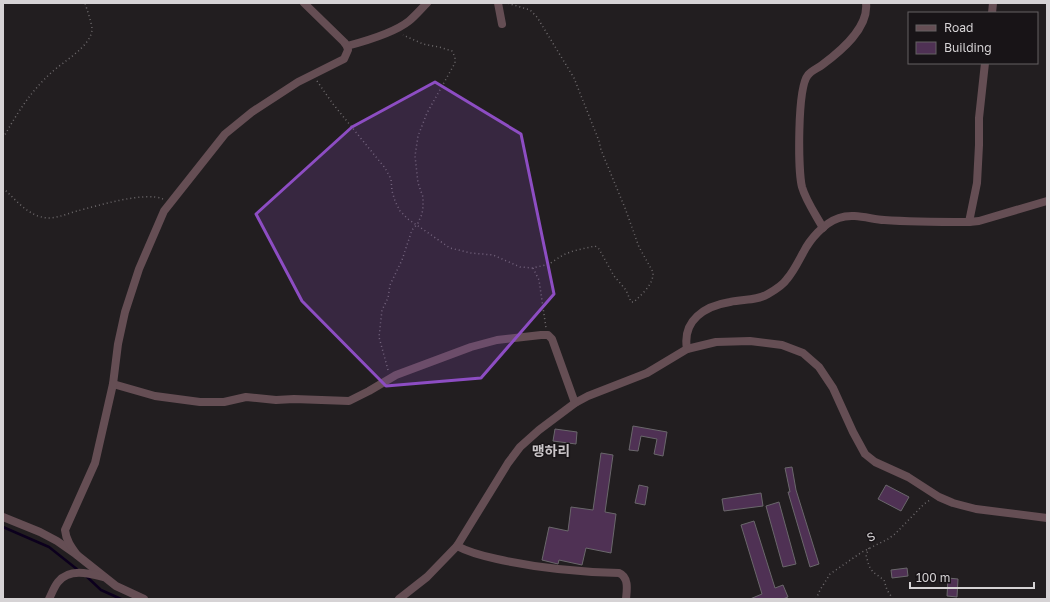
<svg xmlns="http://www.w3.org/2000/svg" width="1050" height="602" font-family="'Golos Text','Noto Sans KR',sans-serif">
	<rect width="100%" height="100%" fill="#221e20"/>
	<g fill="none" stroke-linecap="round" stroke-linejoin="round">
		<g stroke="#0c001d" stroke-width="2.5">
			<path d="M3 527 49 547 78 570"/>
			<path d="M85 575 101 590 121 599"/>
		</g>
	</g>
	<g fill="#4f3154" stroke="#6a676b">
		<path d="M633 426 667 432 663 456 654 454 657 439 641 436 638 451 629 450Z"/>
		<path d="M555 429 577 432 576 444 553 441Z"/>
		<path d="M601 453 613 455 605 512 616 514 611 553 586 548 582 565 559 560 558 564 542 560 549 527 568 531 571 507 593 510Z"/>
		<path d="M792 467 796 490 819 564 810 567 788 492H790L785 468Z"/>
		<path d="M639 485 648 487 645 505 635 503Z"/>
		<path d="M886 485 909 497 901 511 878 499Z"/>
		<path d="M761 493 763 506 724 511 722 499Z"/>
		<path d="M779 502 796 564 783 567 766 506Z"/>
		<path d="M754 521 775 588 783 585 788 597 783 599H750L762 594 741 525Z"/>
		<path d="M907 568 908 576 892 578 891 570Z"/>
		<path d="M948 578 958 579 957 597 947 596Z"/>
	</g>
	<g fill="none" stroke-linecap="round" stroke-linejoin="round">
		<g stroke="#6f6b6d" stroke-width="1.5" stroke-dasharray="1 3" stroke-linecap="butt">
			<path d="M317 81 333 104 385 168 391 179 392 191 395 201 400 211 408 219 450 248 471 253 493 255 520 267 533 268 549 264 563 255 573 251 595 246 599 249 614 276 626 290 631 302H634C642 294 654 284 653 272L639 247 625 208 601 150 599 141 574 78 537 17 530 10 507 3"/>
			<path d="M3 138C18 112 30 92 52 72 64 61 90 47 92 30 92 23 87 10 85 3"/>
			<path d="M3 188C14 198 24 211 38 216 52 221 63 215 77 211 97 206 145 191 163 199"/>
			<path d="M533 268 539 280 546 328"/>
			<path d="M388 370 379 337 382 310 388 298 390 285 402 260 412 230 418 223 422 214 423 207V197L418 183 415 156 418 136 427 113 455 63V57L452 51 439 47 423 44 403 35"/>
			<path d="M869 548 866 555 869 566 873 572 884 580 887 590 893 599"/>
			<path d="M816 599 820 590 830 574 862 552 888 539 895 534 924 504 930 500"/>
		</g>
		<g stroke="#654e54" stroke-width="8">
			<path d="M498 3 502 24"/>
			<path d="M992 13 993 3"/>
			<path d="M347 46C366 41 394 33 409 21 415 16 421 9 427 3"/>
			<path d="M969 222 977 183 979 145V118L985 63"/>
			<path d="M823 228C816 215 806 201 802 187 798 171 797 88 808 75 811 71 818 68 822 65 841 51 869 28 866 3"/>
			<path d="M687 349C682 320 705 306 730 302 744 299 756 301 768 294 775 290 783 285 787 279 794 271 798 262 803 253 810 239 824 223 839 218 853 213 870 219 884 220 912 222 941 222 969 222L979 221 1047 201"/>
			<path d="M113 384 155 396 200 402H224L246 397 276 400 294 399 349 401 369 391 396 375 471 347 497 340 541 335H548L552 339 575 403"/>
			<path d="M3 517 40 532 57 541 77 555 116 586 144 599"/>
			<path d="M457 546C470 553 483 556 497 559 537 568 578 572 619 573 629 577 627 590 626 599"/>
			<path d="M77 555C71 547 66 540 65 530L95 463 113 384 118 344 125 312 139 269 164 211 225 134 252 112 298 82 344 59 348 50 347 46 344 42 304 3"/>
			<path d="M49 599C52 593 54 587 58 582 69 568 88 573 103 577"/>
			<path d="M399 599 427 577 457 546 508 463 520 447 539 430 575 403 588 396 647 373 687 349 716 342 750 341 782 345 803 353 819 367 833 388 853 432 865 454 875 462 908 477 939 497 953 503 976 509 1047 518"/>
		</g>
	</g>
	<path fill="#8d4dc3" fill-opacity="0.2" stroke="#8d4dc3" stroke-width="3" stroke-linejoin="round" d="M435 82 521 134 554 294 481 378 386 386 302 301 256 214 352 127Z"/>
	<g text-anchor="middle" stroke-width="3" stroke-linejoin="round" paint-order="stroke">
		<g font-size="12" fill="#d6d3d5" stroke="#181417">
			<text transform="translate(871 537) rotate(-25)" y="4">S</text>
		</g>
		<g font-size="14" font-weight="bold" fill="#cac5c8" stroke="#181417">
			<text x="551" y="456">맹하리</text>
		</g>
	</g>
	<rect width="1050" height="602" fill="none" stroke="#d6d3d5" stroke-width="8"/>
	<rect x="908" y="12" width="130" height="52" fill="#181417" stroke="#646063"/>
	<rect x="916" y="25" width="20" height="6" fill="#654e54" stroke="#646063"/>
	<text x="944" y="32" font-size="12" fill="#d6d3d5">Road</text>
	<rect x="916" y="42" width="20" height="12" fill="#4f3154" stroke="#646063"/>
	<text x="944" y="52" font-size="12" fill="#d6d3d5">Building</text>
	<path d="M910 582v6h124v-6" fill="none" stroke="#d6d3d5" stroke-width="2"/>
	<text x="916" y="582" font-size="12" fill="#d6d3d5" stroke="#181417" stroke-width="3" paint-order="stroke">100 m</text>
</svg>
